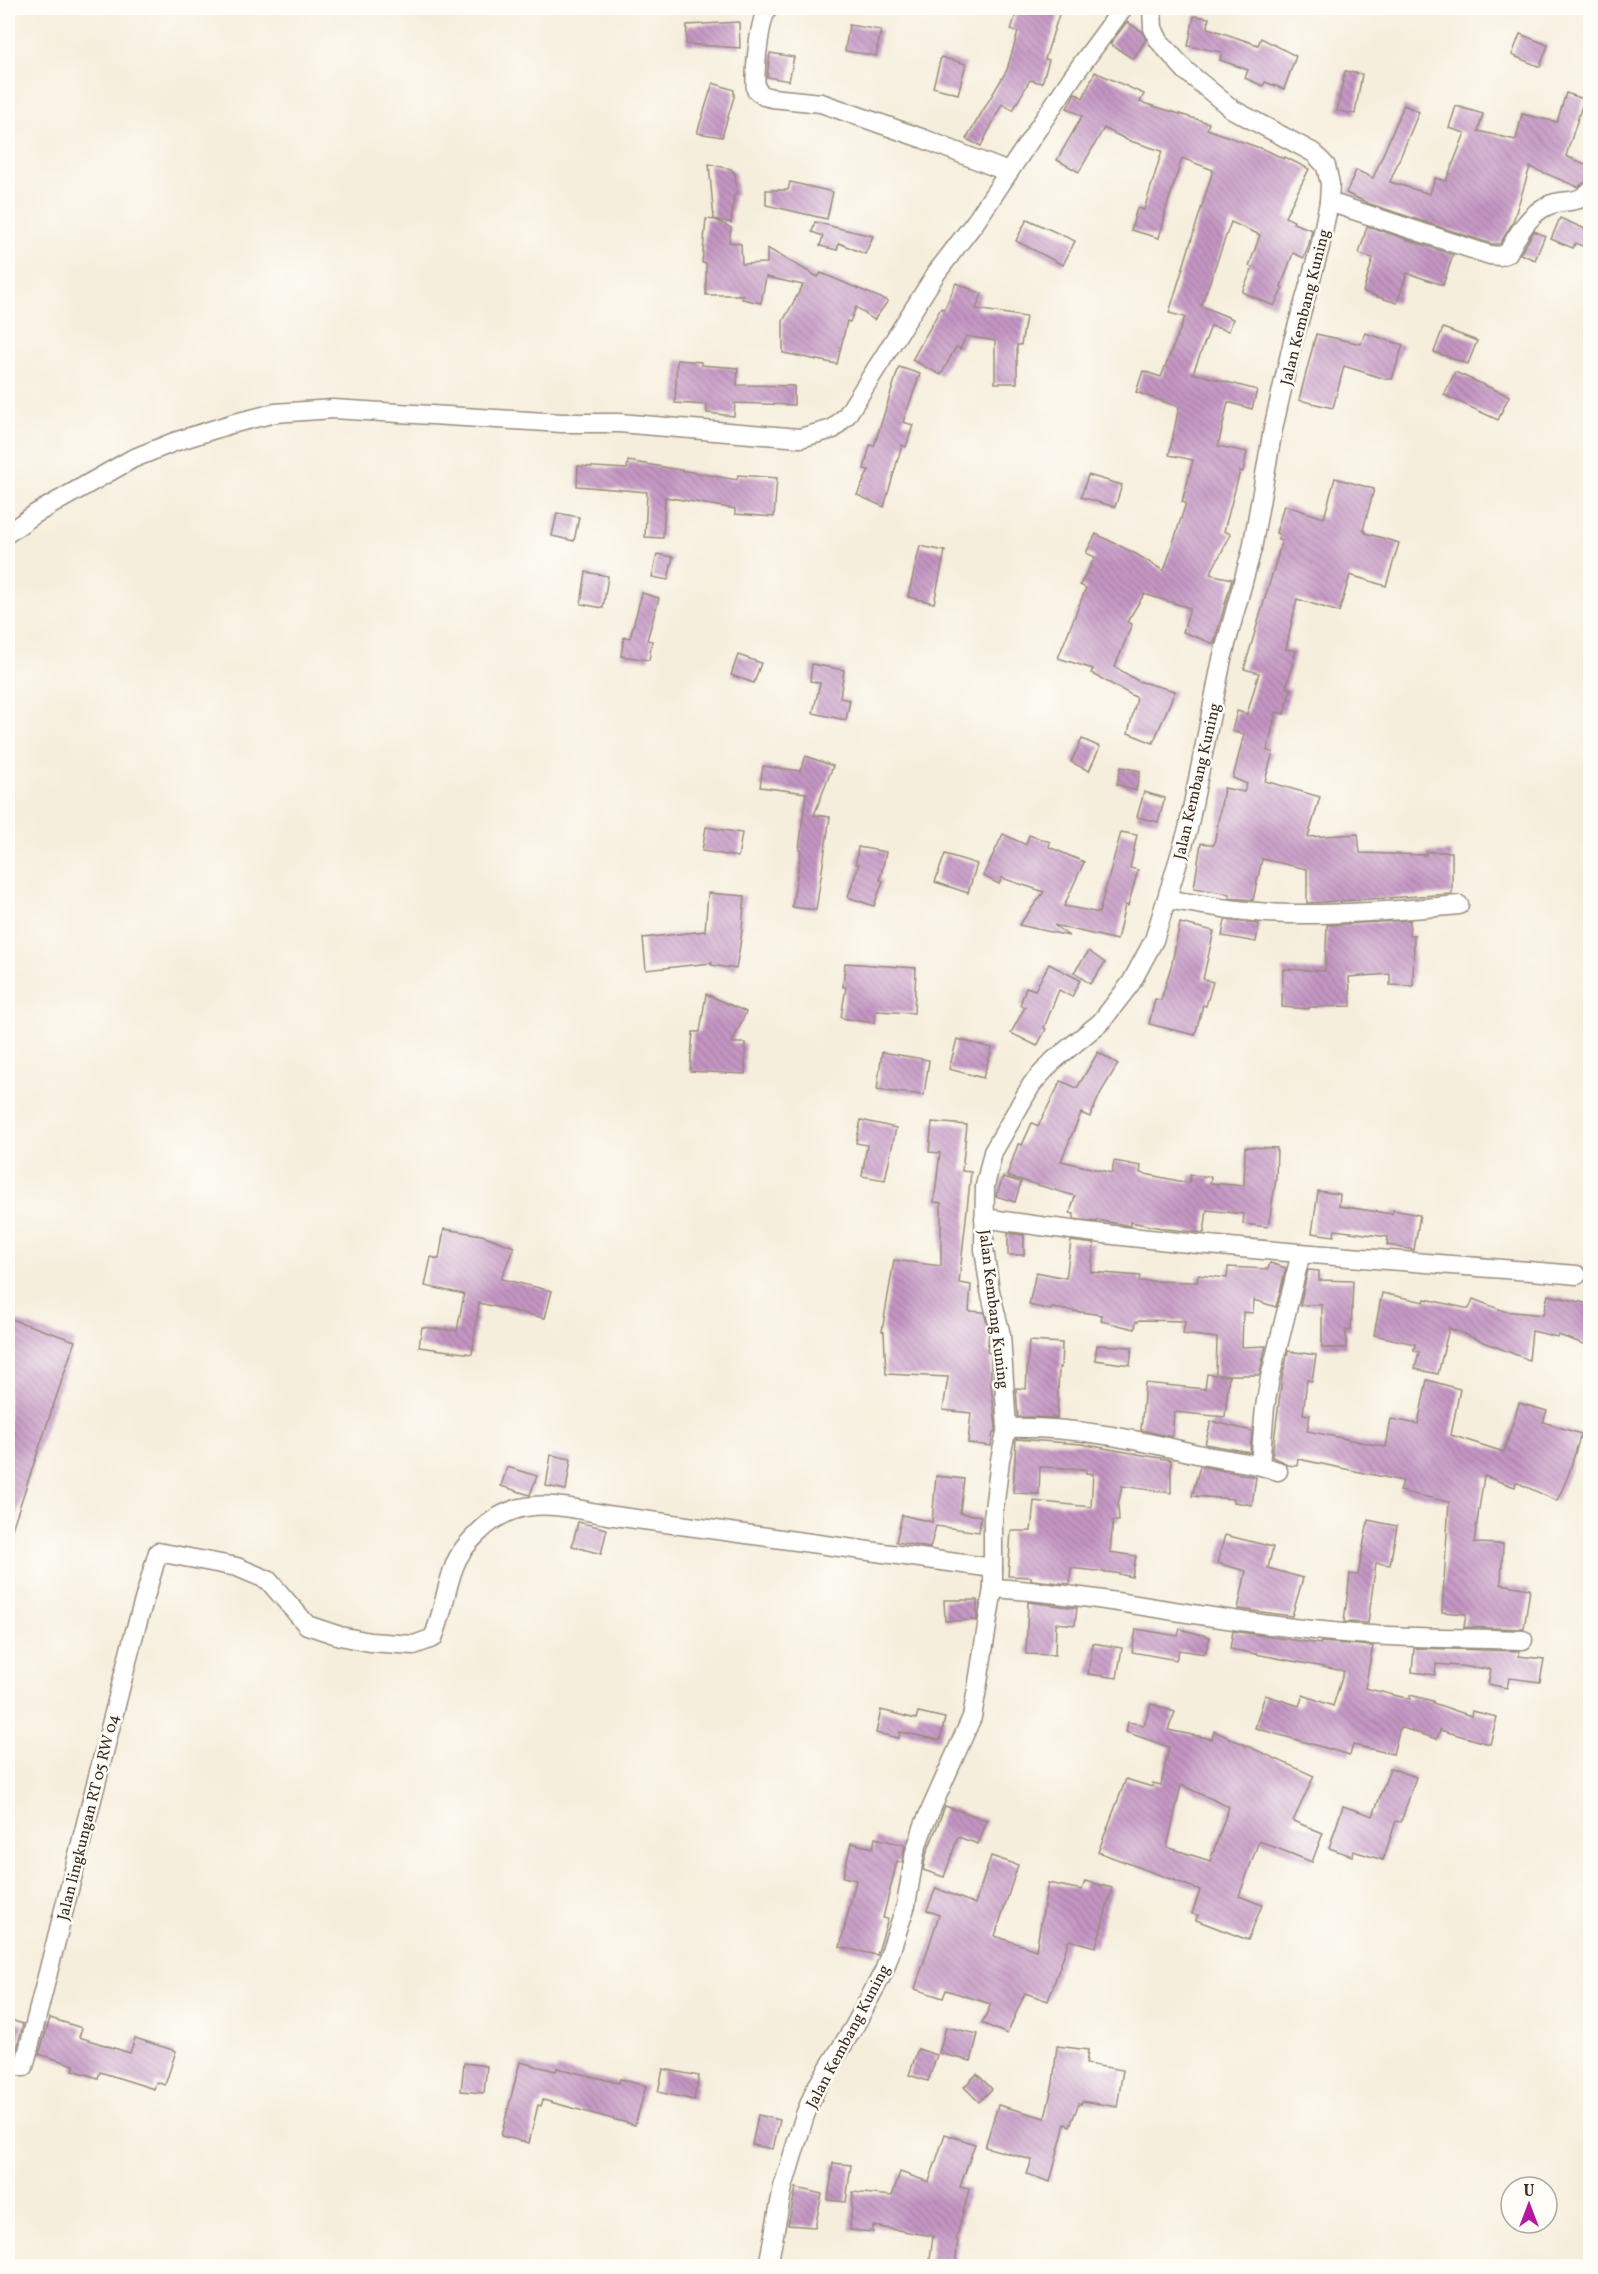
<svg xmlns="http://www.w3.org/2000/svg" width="1598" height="2274" font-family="Vollkorn,serif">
	<defs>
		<pattern id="building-back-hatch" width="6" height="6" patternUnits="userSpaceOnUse" patternTransform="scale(1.5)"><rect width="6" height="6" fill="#c596c4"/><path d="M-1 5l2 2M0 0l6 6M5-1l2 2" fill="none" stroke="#a17b9f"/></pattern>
	</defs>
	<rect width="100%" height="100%" fill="#fdfcf7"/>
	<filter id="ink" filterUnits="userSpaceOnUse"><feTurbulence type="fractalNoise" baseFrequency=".0167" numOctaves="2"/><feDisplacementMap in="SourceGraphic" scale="12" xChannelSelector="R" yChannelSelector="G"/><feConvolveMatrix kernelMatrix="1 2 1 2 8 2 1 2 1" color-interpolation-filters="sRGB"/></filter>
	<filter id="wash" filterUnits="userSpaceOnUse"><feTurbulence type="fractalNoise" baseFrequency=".008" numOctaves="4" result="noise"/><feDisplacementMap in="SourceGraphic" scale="24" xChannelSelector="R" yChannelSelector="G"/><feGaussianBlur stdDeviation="1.35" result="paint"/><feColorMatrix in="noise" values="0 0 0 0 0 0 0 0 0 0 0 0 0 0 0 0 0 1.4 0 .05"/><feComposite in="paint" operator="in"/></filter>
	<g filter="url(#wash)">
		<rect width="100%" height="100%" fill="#f6eedc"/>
		<g id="blocks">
			<g fill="url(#building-back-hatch)" fill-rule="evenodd">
				<path d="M1018 8H1061L1045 59 1049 60 1042 83 1030 80 1013 110 1002 104 981 146 966 139 1007 70 1018 32 1011 30Z"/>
				<path d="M1194 16 1209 18 1208 28 1258 45 1261 38 1296 56 1284 89 1265 82 1263 86 1245 78 1248 70 1220 60 1222 52 1188 46Z"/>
				<path d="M739 22 740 48 686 44 687 25Z"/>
				<path d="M1127 22 1143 32 1146 40 1133 59 1110 44Z"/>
				<path d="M849 25 881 30 876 56 845 51Z"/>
				<path d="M1520 34 1548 45 1540 67 1512 55Z"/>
				<path d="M770 53 794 57 789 81 767 77Z"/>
				<path d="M941 57 966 64 958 94 933 87Z"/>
				<path d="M1345 71 1362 74 1355 114 1337 111Z"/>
				<path d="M1095 72 1144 94 1140 102 1209 123 1207 129 1268 151 1284 159 1285 157 1309 169 1285 217 1294 221 1293 223 1312 230 1309 244 1304 258 1293 253 1281 287 1283 288 1274 306 1242 292 1253 267 1249 266 1260 235 1231 222 1201 306 1233 319 1229 331 1211 326 1193 373 1257 390 1252 409 1228 402 1218 446 1247 452 1243 472 1240 471 1224 531 1231 534 1210 574 1232 579 1214 644 1183 632 1190 608 1144 594 1127 622 1132 624 1115 667 1138 681 1175 691 1153 743 1128 733 1137 698 1091 673 1093 669 1058 658 1086 588 1080 585 1095 557 1086 553 1096 534 1136 554 1164 571 1186 503 1182 502 1193 460 1169 455 1179 407 1136 392 1143 371 1161 377 1185 317 1169 313 1213 170 1182 158 1164 216H1165L1159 238 1131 230 1137 208 1144 210 1162 151 1127 140 1104 128 1079 172 1057 160 1082 116 1067 108 1075 93 1083 98Z"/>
				<path d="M713 83 734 90V97L722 137 697 133Z"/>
				<path d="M1566 93 1584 99 1566 156 1590 166 1588 180 1578 187 1530 167 1513 222 1500 244H1492L1370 204 1346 193 1356 170 1373 178 1404 105 1419 112 1390 182 1430 194 1435 178 1446 181 1465 133 1449 128 1456 106 1483 114 1478 131 1516 140 1522 114 1557 122Z"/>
				<path d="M709 164 731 169 735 173 737 195H734L731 223 714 219Z"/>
				<path d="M790 182 833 192 827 219 766 205V190H788Z"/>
				<path d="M1560 218 1590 231V249L1575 243 1573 248 1551 239Z"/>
				<path d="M706 219 716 220 731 228 729 242 741 244 742 264 767 263V248L818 277 821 273 888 301 874 320 856 307 850 322 847 321 837 364 783 353V321L803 285 766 277 761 303 742 299 743 295H706V263H702Z"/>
				<path d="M1027 219 1075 241 1063 265 1016 241Z"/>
				<path d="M815 222 842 229 873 236 865 254 839 243 837 250 820 246 823 236 812 232Z"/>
				<path d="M1367 226 1453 255 1443 285 1407 273 1397 303 1363 292 1373 258 1359 254Z"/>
				<path d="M1534 231 1545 236 1535 260 1520 254Z"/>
				<path d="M956 283 982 294 976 309 1026 317 1021 345H1017V383H995V341L966 336 960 349 956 347 941 375 912 360 941 308 944 310Z"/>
				<path d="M1443 328 1477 341 1468 364 1434 352Z"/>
				<path d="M1365 333 1403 345 1392 379H1385L1344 366 1333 408 1299 400 1316 334 1361 344Z"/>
				<path d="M677 360 701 362V365L738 368 737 385 794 386V405L735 403 734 416 707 413V405L675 403Z"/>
				<path d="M899 367 920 374 903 422 913 425 906 447 902 445 884 507 857 495 869 470 864 469 870 445 874 446Z"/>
				<path d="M1455 372 1509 396 1498 420 1444 395Z"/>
				<path d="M628 461 737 480 738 475 777 478 774 517 735 514V509L665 497 663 538 645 537 647 492 577 486 578 466 627 469Z"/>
				<path d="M1088 475 1122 485 1115 507 1081 497Z"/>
				<path d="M1335 478 1374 489 1363 530 1365 531V533L1399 543 1386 586 1350 575 1339 612 1297 599 1286 649 1296 651 1286 688 1291 689 1284 714 1276 712 1267 751 1273 752 1265 781 1320 797 1308 837 1358 834 1360 853 1426 855V852H1452V894L1307 903V869L1262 859 1253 900 1229 898 1230 894 1194 888 1201 843 1214 845 1224 788 1244 792 1247 784 1233 778 1244 734 1232 731 1237 711 1247 714 1259 673 1244 669 1282 541 1278 540 1279 534 1276 533 1284 505 1324 518Z"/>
				<path d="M557 513 579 517 574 541 552 536Z"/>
				<path d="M920 546 945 551 934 603 908 597Z"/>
				<path d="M657 554 673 557 668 580 652 577Z"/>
				<path d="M586 572 608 576 603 608 581 604Z"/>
				<path d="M642 593 659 598 647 640 652 641 649 660 621 656 624 637 630 638Z"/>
				<path d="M738 655 761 663 754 683 731 675Z"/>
				<path d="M812 664 844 670 840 698 850 700 846 720 813 713 820 683 810 681Z"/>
				<path d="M1082 739 1100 747 1089 771 1071 762Z"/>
				<path d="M806 756 833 766 814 815 830 817 816 910 792 907 801 850H799L806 793 760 787 763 766 800 771Z"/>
				<path d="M1121 767 1140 771 1136 791 1117 784Z"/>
				<path d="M1144 792 1165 798 1158 822 1137 817Z"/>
				<path d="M706 827 742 833 738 857 702 851Z"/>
				<path d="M1121 832 1137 835 1130 868 1138 870 1128 906 1125 905 1117 940 1054 925 1069 936 1019 925 1044 892 1002 878 999 884 983 876 1003 834 1026 845 1029 835 1050 842 1049 847 1084 862 1064 906 1099 913Z"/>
				<path d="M858 847 886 852 880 880 883 881 874 906 848 897 859 864H856Z"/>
				<path d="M945 854 977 864 968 893 935 882Z"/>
				<path d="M708 893 745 896 741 939 736 969 711 965 712 963 646 970 643 938 705 931Z"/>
				<path d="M1225 920 1259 924 1256 942 1222 936Z"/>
				<path d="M1410 920 1409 935H1414L1413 986 1390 985V974L1349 977 1351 1006 1309 1007V1009L1282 1007 1283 969 1325 971 1327 925Z"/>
				<path d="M1180 923 1214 931 1203 979 1213 982 1206 1006 1203 1005 1195 1035 1149 1024 1155 999 1161 1000 1172 963Z"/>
				<path d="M1089 951 1105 963 1090 984 1074 972Z"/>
				<path d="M845 963 916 968 914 1013 876 1011 874 1023 841 1018 846 987H843Z"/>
				<path d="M1049 964 1080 980 1072 997 1059 990 1044 1028 1046 1029 1037 1046 1011 1033 1025 1007 1020 1005 1026 987 1035 990Z"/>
				<path d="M706 994 746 1012 732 1043H745V1074L690 1071 693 1032H700Z"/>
				<path d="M957 1039 992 1048 983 1078 949 1069Z"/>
				<path d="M882 1052 929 1060 924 1095 877 1090Z"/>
				<path d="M1098 1052 1118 1064 1101 1092 1090 1117 1081 1113 1061 1161 1112 1173 1114 1161 1141 1166 1140 1173 1189 1183 1190 1175 1211 1177 1210 1183 1244 1186 1245 1147 1277 1148 1276 1179 1268 1227 1243 1224 1244 1214 1207 1210 1204 1233 1167 1229 1130 1222V1226L1097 1220V1222L1074 1219V1214L1070 1213 1075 1196 1007 1176 1018 1144 1022 1145 1032 1123 1038 1126 1061 1081 1077 1088Z"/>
				<path d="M861 1120 896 1128 885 1180 862 1176 867 1145 856 1143Z"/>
				<path d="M932 1122 967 1125 962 1171 971 1172 959 1283 971 1285 969 1311 984 1312 989 1332 987 1352 991 1353V1385L996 1427 995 1432H993L991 1446 968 1443 971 1413 943 1410 948 1377 886 1374 884 1332 882 1331 894 1260 941 1266V1203L934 1202 940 1153 929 1152Z"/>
				<path d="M1003 1177 1021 1182 1015 1202 996 1196Z"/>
				<path d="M1318 1191 1340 1194 1339 1206 1392 1214 1393 1210 1420 1215 1414 1250 1387 1245 1388 1237 1335 1230 1334 1236 1312 1233Z"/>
				<path d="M444 1229 482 1235 514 1247 501 1279 552 1291 545 1318 479 1303 472 1354 419 1347 422 1327 457 1331 464 1294 425 1286 431 1257 439 1259Z"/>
				<path d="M1008 1233 1024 1235V1255H1008Z"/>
				<path d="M1071 1241 1094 1244 1091 1272 1140 1276 1139 1281 1197 1282 1198 1275 1227 1278 1228 1267 1268 1269 1270 1263 1286 1268 1276 1307 1254 1300 1253 1313 1243 1312 1242 1347 1266 1346 1259 1375H1218L1229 1376 1225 1417 1174 1412 1172 1437 1141 1430 1145 1383 1205 1389 1207 1374 1216 1375 1217 1338 1183 1334 1185 1321 1139 1320 1138 1322 1136 1321 1135 1329 1101 1321 1102 1315 1052 1308 1051 1310 1029 1305 1036 1272 1066 1278Z"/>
				<path d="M1308 1270 1319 1271V1280L1353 1281 1351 1331 1346 1330V1348H1322V1305H1300Z"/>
				<path d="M1382 1293 1424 1302 1425 1299 1469 1309 1473 1299 1504 1311 1543 1315 1548 1295 1590 1304V1346L1558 1335 1557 1337 1532 1331 1529 1360 1449 1328 1438 1374 1415 1369 1419 1352 1414 1351 1415 1344 1374 1335Z"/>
				<path d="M8 1318 75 1341 11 1532 8 1531Z"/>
				<path d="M1029 1341 1062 1343 1061 1368 1059 1367 1057 1418 1018 1417 1016 1388 1026 1389Z"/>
				<path d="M1097 1345 1132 1347 1130 1365 1095 1360Z"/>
				<path d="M1288 1351 1316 1355 1312 1381 1307 1380 1303 1414 1310 1415 1307 1431 1386 1447 1391 1419 1418 1424 1427 1380 1460 1389 1451 1435 1504 1452 1519 1403 1547 1411 1543 1422 1581 1434 1568 1476 1557 1501 1516 1482 1515 1487 1484 1476 1474 1543 1503 1544 1501 1584 1530 1589 1524 1629 1464 1627 1466 1614 1442 1612 1449 1502 1400 1491 1403 1481 1298 1459 1297 1466 1287 1465 1282 1461 1272 1457 1282 1378Z"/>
				<path d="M1211 1421 1252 1431 1250 1452 1205 1444Z"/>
				<path d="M1016 1439 1081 1444 1171 1460V1493L1122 1486 1118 1505 1119 1521H1113L1110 1552 1136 1556 1132 1577 1115 1573 1071 1568 1070 1584 1031 1580V1577L1008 1576 1011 1531H1031L1034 1501 1091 1507 1093 1474 1086 1473V1469L1040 1467 1039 1494 1013 1493Z"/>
				<path d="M551 1455 571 1459 566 1490 546 1486Z"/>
				<path d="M1200 1466 1256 1477 1252 1505 1234 1502V1499L1192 1496Z"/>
				<path d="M507 1467 537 1476 530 1495 501 1486Z"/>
				<path d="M936 1476 964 1479 960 1513 981 1516 979 1532 936 1526 930 1548 896 1542 902 1515 932 1522Z"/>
				<path d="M1368 1520 1397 1526 1390 1565 1376 1563 1368 1623 1344 1622 1350 1574 1358 1575Z"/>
				<path d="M578 1522 607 1529 601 1554 572 1546Z"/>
				<path d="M1225 1535 1273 1547 1268 1568 1303 1578 1292 1616 1238 1609 1246 1571 1217 1563Z"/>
				<path d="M944 1600H977V1620L945 1621Z"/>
				<path d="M1028 1602 1077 1608 1075 1625 1056 1623 1055 1655 1026 1654Z"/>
				<path d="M1136 1629 1178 1636 1180 1629 1210 1637 1205 1654 1179 1650 1176 1660 1132 1652Z"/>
				<path d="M1233 1631 1320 1644 1321 1642 1373 1646 1365 1688 1410 1699V1695L1433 1701V1703L1471 1716 1472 1711 1497 1717 1490 1744 1440 1730 1437 1739 1400 1727 1393 1754 1353 1745 1350 1755 1255 1728 1265 1695 1299 1706 1303 1695 1333 1706 1344 1671 1230 1649Z"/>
				<path d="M1093 1643 1122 1648 1117 1678 1088 1674Z"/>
				<path d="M1414 1648 1520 1651 1519 1656 1544 1659 1540 1682 1509 1678 1507 1688 1488 1684 1491 1669 1436 1664 1435 1675 1412 1672Z"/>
				<path d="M1151 1704 1175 1712 1168 1730 1212 1739 1214 1731 1314 1776 1293 1821 1323 1833 1312 1862 1259 1841 1239 1896 1262 1905 1248 1940 1196 1920 1198 1915 1192 1914 1200 1890 1098 1852 1126 1779 1152 1787 1153 1783 1161 1785 1169 1747 1126 1732 1128 1722 1144 1725ZM1181 1785 1229 1807 1210 1861 1167 1847Z"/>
				<path d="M881 1710 916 1719 918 1712 945 1718 940 1740 900 1732 899 1738 876 1733Z"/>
				<path d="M1390 1768 1416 1777 1401 1822 1396 1821 1383 1860 1353 1851 1352 1856 1329 1848 1343 1806 1373 1816Z"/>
				<path d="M945 1806 987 1820 978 1844 958 1837 944 1877 923 1870 926 1855Z"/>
				<path d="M875 1838 905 1845 902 1863 897 1861 883 1918 888 1919 877 1955 840 1947 856 1880 843 1877 851 1843 873 1848Z"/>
				<path d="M991 1856 1018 1865 995 1936 1036 1950 1048 1883 1082 1890 1085 1881 1112 1888 1096 1947 1069 1940 1048 2001 1025 1993 1007 2034 982 2023 991 2004 946 1990 943 1998 915 1989 939 1915 927 1910 936 1888 975 1904Z"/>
				<path d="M50 2018 82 2028 79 2037 130 2053 135 2038 176 2051 165 2085 156 2082 154 2089 100 2072 98 2078 73 2070 74 2065 39 2054Z"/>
				<path d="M8 2019 23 2024 16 2052 8 2050Z"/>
				<path d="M946 2027 978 2034 971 2061 939 2053Z"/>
				<path d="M1057 2046 1088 2050 1086 2064 1123 2070 1117 2107 1082 2101 1081 2104 1079 2103 1070 2126 1065 2124 1050 2182 1027 2174 1032 2160 985 2147 998 2105 1045 2118 1053 2083Z"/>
				<path d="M918 2049 937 2055 928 2081 909 2075Z"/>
				<path d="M520 2062 556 2071 557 2068 619 2083 620 2079 646 2086 635 2125 543 2100 541 2106 538 2105 529 2143 501 2136Z"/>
				<path d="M464 2063 487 2066 484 2093 461 2091Z"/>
				<path d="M663 2069 699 2076 694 2100 658 2092Z"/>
				<path d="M977 2074 992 2089 979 2102 964 2087Z"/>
				<path d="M758 2115 780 2120 773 2149 752 2145Z"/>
				<path d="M945 2134 975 2144 960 2187 969 2189 956 2240 958 2241 955 2266H929L933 2236 873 2226V2232L850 2230 853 2192 892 2196 900 2172 929 2182Z"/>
				<path d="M833 2163 851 2165 846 2202 828 2200Z"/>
				<path d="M796 2188 822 2194 815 2227 788 2225Z"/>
			</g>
		</g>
	</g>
	<g filter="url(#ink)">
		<use href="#blocks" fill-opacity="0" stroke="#988c7d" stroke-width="1.5"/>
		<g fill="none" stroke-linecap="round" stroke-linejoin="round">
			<defs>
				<g id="minor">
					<path d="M768 8C759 20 754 74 756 90L764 96 772 98 821 103 924 139 1008 172"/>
					<path d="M1329 202 1490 255 1500 256 1508 253C1515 238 1530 213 1547 206 1563 198 1577 206 1590 191"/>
					<path d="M8 533 35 514 132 459 174 442 231 424 275 413 333 409 562 423H619L800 438 833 429 847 415 937 272 976 221 1073 76 1123 8"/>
					<path d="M1167 899C1207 906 1248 913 1289 914 1346 915 1402 910 1459 905"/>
					<path d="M984 1218C1180 1248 1379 1258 1577 1275"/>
					<path d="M1007 1428C1071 1426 1135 1439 1197 1454 1224 1460 1252 1462 1278 1471"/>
					<path d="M1260 1465 1265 1407 1270 1378 1301 1253"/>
					<path d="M993 1588C1104 1595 1212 1621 1323 1631 1389 1638 1457 1638 1523 1640"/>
					<path d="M8 2063 24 2067 133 1638 158 1552 237 1567 268 1580 307 1625 340 1636 370 1642 414 1645 433 1638C443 1615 445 1590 454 1567 459 1553 467 1544 478 1533 516 1494 558 1505 607 1515L993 1568"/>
					<path d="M768 2266 783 2187 805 2115 816 2088 854 2027 884 1971 906 1905 915 1852 924 1825 972 1717 977 1689 993 1588V1518L1000 1460 1007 1428 1001 1335 990 1291 984 1249 985 1186 993 1152 1032 1084 1053 1061 1101 1022 1131 983 1154 940 1188 829 1222 659 1252 549 1273 429 1292 345 1320 247 1329 202 1330 184 1326 166 1314 153 1232 109 1186 71 1159 41 1153 28 1152 8"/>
				</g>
			</defs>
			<use href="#minor" stroke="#988c7d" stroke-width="21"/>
			<use href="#minor" stroke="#fff" stroke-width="18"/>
		</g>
	</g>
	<g text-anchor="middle" stroke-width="5" stroke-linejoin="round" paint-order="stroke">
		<g font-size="16" fill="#3b2a1e" stroke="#fdfcf7">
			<text transform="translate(1304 307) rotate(-76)" y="6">Jalan Kembang Kuning</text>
			<text transform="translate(1196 781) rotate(-77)" y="6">Jalan Kembang Kuning</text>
			<text transform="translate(995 1309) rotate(83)" y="6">Jalan Kembang Kuning</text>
			<text transform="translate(87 1817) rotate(-76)" y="6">Jalan lingkungan RT 05 RW 04</text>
			<text transform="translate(847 2036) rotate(-62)" y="6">Jalan Kembang Kuning</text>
		</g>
	</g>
	<rect width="1598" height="2274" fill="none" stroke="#fdfcf7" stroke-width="30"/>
	<g transform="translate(1529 2205)"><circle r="28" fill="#fdfcf7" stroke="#afa8a0" stroke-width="1.5"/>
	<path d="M0-4.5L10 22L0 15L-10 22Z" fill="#b5179e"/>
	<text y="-9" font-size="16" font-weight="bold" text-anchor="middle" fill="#3b2a1e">U</text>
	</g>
</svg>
